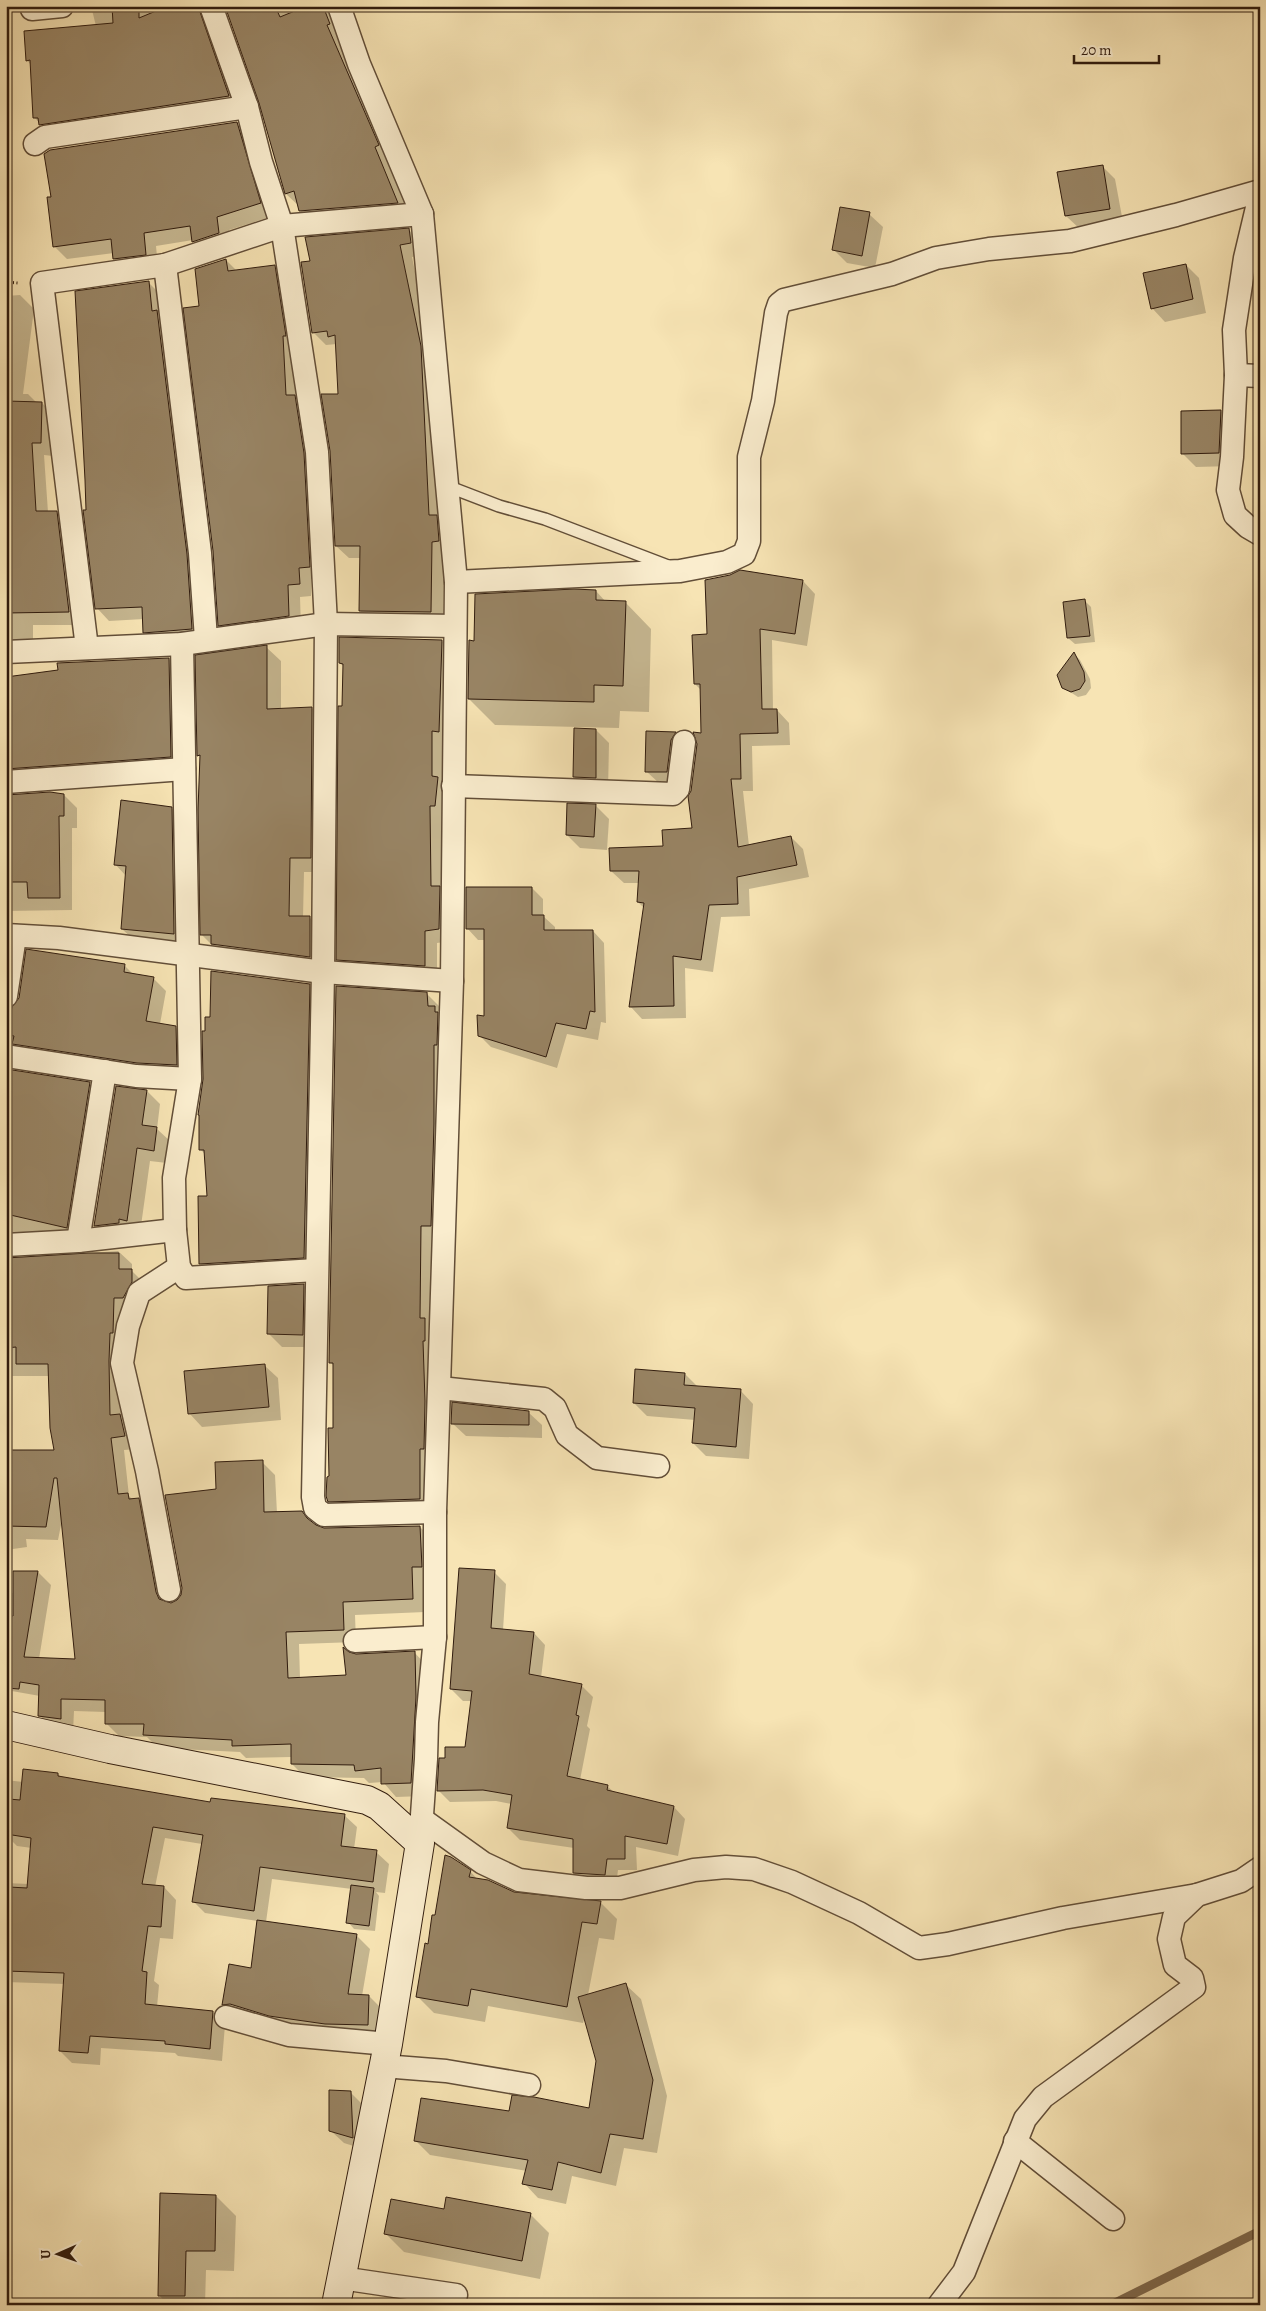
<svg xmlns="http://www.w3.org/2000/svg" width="1266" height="2311" font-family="Alegreya,serif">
	<rect width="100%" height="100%" fill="#f7e4b4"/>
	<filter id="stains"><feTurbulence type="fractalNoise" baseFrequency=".004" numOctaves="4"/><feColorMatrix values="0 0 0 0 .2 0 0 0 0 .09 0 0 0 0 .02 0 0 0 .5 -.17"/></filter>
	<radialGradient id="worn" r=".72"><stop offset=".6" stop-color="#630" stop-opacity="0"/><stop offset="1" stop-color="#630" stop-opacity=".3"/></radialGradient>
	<g fill="#0003">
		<path d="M91 6H150L151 15 171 6H224L214 10 241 109 53 138 35 118 31 65 27 60 96 26Z"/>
		<path d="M226 6H329L409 215 313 224 300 211 299 206 286 194 261 102Z"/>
		<path d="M237 123 250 136 273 216 229 230 232 246 206 254 193 240 156 246 158 267 127 272 114 259V253L67 259 54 246Z"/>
		<path d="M1102 166 1115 179 1123 222 1080 229 1066 216 1059 173Z"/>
		<path d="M869 214 883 227 875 268 847 263 834 250Z"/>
		<path d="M409 230 421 242 423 255 412 257 433 360 444 554 443 625 373 624 360 611 361 558H349L336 546 339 395 337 344 326 345 313 332 312 262Z"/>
		<path d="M226 260 237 271 274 267 287 279 307 409 322 579H311V596L300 597 301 628 232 637 219 625 201 307Z"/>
		<path d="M1186 265 1199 278 1206 313 1165 322 1152 308Z"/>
		<path d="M148 282 161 295 204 642 157 645 144 632V619L109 621 97 608 88 512Z"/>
		<path d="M20 295 34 309 23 394H28L37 403H42L55 416 53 456 44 455 48 512H56L70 525 82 625H33V641L6 663V296Z"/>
		<path d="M1221 411 1234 425 1232 466 1196 467 1183 454Z"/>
		<path d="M803 581 815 594 807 646 772 640 773 710H777L789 723 790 745 752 746 753 791H743L749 846 791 837 803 849 809 877 749 889 750 916 721 917 713 972 685 968 686 1018 642 1019 630 1006 644 908 638 902 639 883H624L611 871 665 848 693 830 692 791 702 734 701 690 695 684 708 635Z"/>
		<path d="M596 591 606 602H625L651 629 649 712 620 711 619 728 495 725 469 699 475 642Z"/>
		<path d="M1085 601 1091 607 1095 642 1075 644 1068 638Z"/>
		<path d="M442 641 455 654 448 819 442 818 443 892 452 941 437 943V978L350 972 337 959 344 667 340 663Z"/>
		<path d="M266 647 281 661V709L312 708 326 723 325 872H304L303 918H310L324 932V971L216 949 202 935 201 757 198 755Z"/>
		<path d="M1074 654 1080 660 1090 679 1091 688 1086 695 1078 697 1067 690Z"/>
		<path d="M169 659 182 672 184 769 8 787 6 794V669L12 677Z"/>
		<path d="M596 730 609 743 608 791 587 790 574 777Z"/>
		<path d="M647 733H675L688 746 680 785 660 784 646 771Z"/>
		<path d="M50 793 64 795 77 808V828H72V910L6 911V795Z"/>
		<path d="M596 806 609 819 607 850 580 848 567 835Z"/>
		<path d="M171 808 185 821 187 946 136 942 122 929 126 876 115 864Z"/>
		<path d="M532 888 543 899V916L555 927V931H593L604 943 606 1023 601 1022 598 1040 567 1034 557 1068 491 1047 479 1035 485 1017V940H478L467 928Z"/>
		<path d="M124 965 134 975 153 978 166 991 160 1024 175 1027 189 1040V1078L8 1061 7 1071 89 1083 102 1096 79 1241 7 1252 6 1257V1010Z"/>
		<path d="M309 985 322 998 317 1270 213 1277 200 1264 208 1197 206 1155 200 1149 207 1033 212 1019Z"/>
		<path d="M427 994 440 1007V1012L432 1512 341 1513 328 1500 335 1429V1367L330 1362Z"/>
		<path d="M147 1091 160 1104 157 1129 170 1141 167 1163 150 1161 140 1233 108 1239 95 1226Z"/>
		<path d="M118 1251 132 1264V1271L145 1284 122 1375 123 1418 133 1428 138 1449 124 1450 129 1496 133 1500 138 1499 151 1512 168 1604 178 1601 182 1595 217 1490 262 1462 275 1475 277 1513 302 1512 316 1527 324 1529 420 1527 433 1540 425 1612 355 1615 356 1642 299 1644 300 1678 347 1676 356 1655 414 1652 427 1666 424 1796 396 1797 383 1782 369 1783 364 1778 305 1777 292 1764V1757L246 1758 240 1752 158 1748 147 1737 119 1736 106 1723V1712L74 1711 73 1732 53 1729 40 1716V1696L6 1690V1593H14V1572H38L51 1585 39 1659 77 1660 62 1520 58 1540 26 1539 27 1547 6 1550V1452L56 1451 49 1376H6V1259Z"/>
		<path d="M303 1285 317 1298 316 1347H282L268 1333Z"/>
		<path d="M264 1365 278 1378 281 1420 202 1427 189 1413Z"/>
		<path d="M685 1374 698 1387 740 1390 753 1404 749 1459 706 1456 693 1443 695 1420 647 1416 634 1403Z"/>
		<path d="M528 1412 542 1425V1438L466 1436 452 1423Z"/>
		<path d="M494 1572 506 1584 503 1630 534 1633 545 1645 541 1678 581 1685 593 1697 587 1726 590 1729 580 1780 607 1786 615 1793 674 1807 685 1819 678 1856 636 1847 637 1870H618L616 1886 586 1885 574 1873V1848L520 1840 508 1828 512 1804 496 1801 450 1802 438 1790 446 1760 466 1748 472 1701H463L451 1689Z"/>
		<path d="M58 1774 62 1778 211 1804 344 1815 357 1827 354 1849 376 1852 389 1864 385 1893 376 1892 379 1896 375 1931 354 1929 348 1922 352 1889 272 1879 266 1922 356 1935 370 1949 362 1996H369L382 2009 381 2037 236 2018 223 2004 252 1969 258 1921 205 1913 193 1901 202 1844 165 1838 155 1887H164L176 1900 173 1939 160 1938 154 1981 159 1985 157 2007 213 2012 225 2025 222 2061 178 2056 175 2053 101 2048 100 2065 72 2063 60 2051 65 1984 6 1982V1883L29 1884 32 1848 17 1846 6 1835 8 1811H6V1780L23 1782Z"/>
		<path d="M470 1871 478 1880 517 1894 600 1902 617 1919 614 1940 599 1938 588 1995 626 1985 641 1999 667 2096 657 2153 624 2148 616 2186 572 2176 566 2204 538 2198 524 2183 527 2171 430 2155 415 2140 510 2113 590 2109 598 2061 585 2016 583 2023 488 2006 485 2022 434 2013 417 1996 436 1916Z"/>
		<path d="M351 2093 364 2106 366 2150 344 2143 330 2130Z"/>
		<path d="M216 2196 236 2216 234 2271 206 2270 205 2305H168L159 2295Z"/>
		<path d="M530 2214 549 2233 540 2279 404 2252 385 2233Z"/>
		<path d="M234 2304H308L309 2305H234Z"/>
	</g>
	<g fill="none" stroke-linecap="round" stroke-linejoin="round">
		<path stroke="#806b50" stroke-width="9" d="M1111 2305 1260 2231"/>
	</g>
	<g fill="#988464" stroke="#311c0e">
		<path d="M112 6H139V18L168 6H198L229 96 39 125 38 118H33L30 60 26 61 24 31 113 23Z"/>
		<path d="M225 6H275L280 17 307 6H323L330 24 327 25 379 145 375 147 398 203 299 211 294 191 285 194 259 103Z"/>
		<path d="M237 122 261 203 217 217 219 233 192 242 190 226 144 233 146 255 113 259 111 239 53 247 47 197H51L44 154 50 150Z"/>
		<path d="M1103 165 1110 209 1065 216 1057 172Z"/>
		<path d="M840 207 870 212 862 256 832 250Z"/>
		<path d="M409 228 411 243 400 245 421 346 429 515H437L439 541 432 542 431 612 359 611 360 546H335L330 451 321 394H338L335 335 328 337 327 331 312 333 301 262 310 261 305 237Z"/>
		<path d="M226 259 228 271 275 265 286 336H283L286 395H295L304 453 310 567 299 568 300 584 288 585 289 616 218 626 213 551 183 308 199 306 195 269Z"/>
		<path d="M1186 264 1193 299 1151 309 1143 273Z"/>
		<path d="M149 281 152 311 157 310 187 554 192 629 143 633 142 607 95 609 83 510H86L85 480 75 291Z"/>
		<path d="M6 401 42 402 41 443H32L36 511H57L69 612 6 613Z"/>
		<path d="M1221 410 1219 453 1181 454V411Z"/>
		<path d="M740 570 803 580 795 634 760 629 762 709H777L778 733 740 734 741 779H731L738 847 791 836 797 865 737 877 738 904 709 905 701 960 673 956 674 1006 629 1007 644 903 637 902 639 871H610L609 848 663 846 662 830 692 828 688 796 691 791 697 744 693 732 701 733 700 684H694L692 635 707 634 705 580 730 575Z"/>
		<path d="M574 589 596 590V600L626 601 623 686 594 685V702L468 699 469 640 474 641 475 594Z"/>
		<path d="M1085 599 1090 636 1067 638 1063 602Z"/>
		<path d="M339 637 442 640 439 732 432 731V776L438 777 435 806H430L431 886H440L439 929 425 931V966L336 960 338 706H342L343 664 339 663Z"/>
		<path d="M267 645V709L312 707 311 858H290L289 916H310V957L211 944V935H200L198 810 200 755 197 756 195 655Z"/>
		<path d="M1074 652 1084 672 1085 681 1080 689 1071 692 1062 688 1057 675Z"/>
		<path d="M169 658 171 757 6 769V731L11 730 6 677 58 670 57 663Z"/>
		<path d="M574 728 596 729V778L573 777Z"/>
		<path d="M646 731 676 732 671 740 667 772H645Z"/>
		<path d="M50 792 64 794V816H59L60 898H28L27 882H6V795Z"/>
		<path d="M121 800 172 807 174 934 121 929 126 866 114 865Z"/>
		<path d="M567 803 596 804 594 837 566 835Z"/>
		<path d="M466 887H532V915H544V930H593L595 1012 590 1011 586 1029 556 1023 546 1057 478 1036 477 1015 484 1016V929H466Z"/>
		<path d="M26 949 125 964 124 972 154 977 146 1021 176 1026 177 1065 137 1063 12 1044 14 1036 7 1035 12 1007 19 998Z"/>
		<path d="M211 971 310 984 304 1258 199 1264 198 1196H207L204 1150H199V1115H198L203 1079 202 1031H205V1017H210Z"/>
		<path d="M336 986 427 992 428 1006H435V1012H438L437 1045H434V1124L431 1226H421L420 1318H425V1341H423L425 1401 424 1449H420V1499L328 1502 326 1496 327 1477 329 1476 328 1428H333V1363H329Z"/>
		<path d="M6 1069 90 1082 67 1228 6 1214Z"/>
		<path d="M116 1086 147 1090 142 1125 157 1127 154 1151 137 1148 127 1221 119 1219V1223L94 1226Z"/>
		<path d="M88 1253H119V1269H132V1282L123 1298H114L113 1333H110L109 1361 110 1415 120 1414 125 1436 111 1438 118 1494 128 1493 129 1499 139 1498 156 1592 159 1599 171 1603 177 1600 181 1595 182 1588 165 1495 216 1489 215 1462 263 1460 264 1512 302 1511 307 1518 316 1525 324 1528 420 1526 422 1567H412L413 1599 343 1602 344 1630 286 1632 288 1678 346 1675 343 1647 349 1652 356 1654 415 1651 416 1697 411 1783 381 1784V1768L355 1771 354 1765 291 1764V1744L232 1746V1740L143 1735 144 1724H105V1700L61 1699V1719L38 1716 39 1685 20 1682 19 1689 6 1688V1615L13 1616V1571H38L24 1657 75 1659 57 1478H54L46 1527 6 1526V1450H54L50 1428 48 1364H16V1347L6 1348V1258Z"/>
		<path d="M304 1284 303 1335 267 1334 268 1286Z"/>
		<path d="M265 1364 269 1407 188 1414 184 1371Z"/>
		<path d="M635 1369 685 1373 684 1385 741 1389 736 1447 692 1443 695 1408 633 1403Z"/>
		<path d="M452 1402 529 1411V1425L451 1424Z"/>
		<path d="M459 1568 495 1570 491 1628 534 1632 529 1674 582 1684 576 1715 579 1716 567 1776 608 1785 607 1790 674 1806 667 1844 625 1836V1859H607L605 1875 573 1873V1839L507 1828 512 1795 483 1790 437 1791 439 1758H445V1747H465L472 1691 450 1689Z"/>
		<path d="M23 1769 58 1773V1776L210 1802 211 1798 345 1814 341 1846 377 1850 373 1882 260 1867 254 1911 192 1902 203 1835 153 1827 142 1884 164 1886 161 1927 148 1926 142 1971 147 1972 145 2004 213 2011 210 2049 165 2044V2041L90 2036 88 2053 59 2051 64 1973 6 1971 9 1887 27 1888 31 1838 6 1834 9 1799 20 1800Z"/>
		<path d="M445 1855 451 1857 471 1870 469 1877 488 1880 514 1892 601 1901 597 1924 582 1922 567 2007 471 1989 468 2006 416 1997 425 1943 428 1944 432 1915H435Z"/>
		<path d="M351 1885 374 1888 369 1926 346 1923Z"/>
		<path d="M257 1920 357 1934 348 1994 369 1995 368 2025 325 2024 269 2016 230 2004 222 2005 229 1964 251 1968Z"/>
		<path d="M626 1983 653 2080 643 2139 610 2134 601 2173 558 2162 552 2190 522 2184 528 2160 414 2141 421 2098 509 2111 512 2095 534 2097 589 2108 596 2061 578 1997Z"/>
		<path d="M329 2090 351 2091 353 2138 329 2131Z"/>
		<path d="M160 2193 216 2195 215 2251H186L185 2296H158Z"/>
		<path d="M446 2197 531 2213 522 2261 384 2234 391 2199 444 2209Z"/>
	</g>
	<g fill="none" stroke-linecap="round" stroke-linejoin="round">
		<defs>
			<path id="lane" d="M447 486 499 506 545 519 668 566"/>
			<g id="street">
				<path d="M211 6 247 107 261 162 282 226 317 452 326 624 323 972 313 1497 315 1508 324 1515 435 1512"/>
				<path d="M339 6 359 64 422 214 456 582 452 981 435 1512V1637L427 1722 426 1759 420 1843"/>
				<path d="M32 9 62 6"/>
				<path d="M35 144 45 137 247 107"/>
				<path d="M1260 195 1245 258 1234 330 1236 375 1232 457 1228 490 1235 515 1248 527 1260 534"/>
				<path d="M165 265 282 226 422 214"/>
				<path d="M1236 375 1260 376"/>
				<path d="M456 582 680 571 727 562 744 554 749 541V457L763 401 776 313 779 304 784 300 892 274 936 258 989 249 1070 241 1176 215 1260 191"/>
				<path d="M182 644 190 1079 174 1178 175 1230 179 1267 186 1278 316 1270"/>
				<path d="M87 648 42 283 165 265 200 553 206 639"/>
				<path d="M6 652 182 644 326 624 455 626"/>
				<path d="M6 782 184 769"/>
				<path d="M453 786 673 794 678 789 684 742"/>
				<path d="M6 935 59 938 323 972 452 981"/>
				<path d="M6 996 15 936"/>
				<path d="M6 1056 136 1076 190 1079"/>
				<path d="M78 1241 105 1071"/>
				<path d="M6 1245 78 1241 175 1230"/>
				<path d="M440 1388 544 1399 555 1408 567 1435 597 1458 658 1466"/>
				<path d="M169 1590 147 1471 122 1363 128 1326 139 1293 179 1267"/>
				<path d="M355 1641 435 1637"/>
				<path d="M423 1820 483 1863 519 1880 586 1888H620L694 1870 726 1867 754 1869 792 1882 859 1913 919 1948 948 1944 1063 1918 1197 1895"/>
				<path d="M226 2017 289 2035 388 2044"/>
				<path d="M383 2066 446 2071 529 2085"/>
				<path d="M1015 2141 1113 2219"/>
				<path d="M341 2278 456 2295"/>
				<path d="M939 2305 964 2272 1025 2119 1043 2097 1194 1987 1192 1978 1175 1965 1169 1939 1174 1917 1197 1895 1241 1881 1260 1868"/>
			</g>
			<path id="secondary" d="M6 1725 110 1749 367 1800 379 1806 420 1843 388 2044 336 2305"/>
		</defs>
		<use href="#lane" stroke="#624e38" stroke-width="14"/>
		<use href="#street" stroke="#624e38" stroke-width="25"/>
		<use href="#secondary" stroke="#311c0e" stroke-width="30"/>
		<path stroke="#311c0e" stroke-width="3" stroke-dasharray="1 2.5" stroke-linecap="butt" d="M6 282 18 283"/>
		<use href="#lane" stroke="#faedce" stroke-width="11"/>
		<use href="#street" stroke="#faedce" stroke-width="22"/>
		<use href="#secondary" stroke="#faedce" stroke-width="28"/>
	</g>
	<rect width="1266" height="2311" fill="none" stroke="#f7e4b4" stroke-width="25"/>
	<rect x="8" y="8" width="1251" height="2296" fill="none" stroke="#311c0e" stroke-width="2.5"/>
	<rect x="12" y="12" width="1241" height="2286" fill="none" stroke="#311c0e"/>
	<g transform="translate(58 2254) rotate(268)" stroke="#faedce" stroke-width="4" paint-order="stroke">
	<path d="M0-4L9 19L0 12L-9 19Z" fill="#311c0e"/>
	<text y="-8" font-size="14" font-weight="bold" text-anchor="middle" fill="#311c0e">U</text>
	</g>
	<path d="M1074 55v8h85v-8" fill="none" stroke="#311c0e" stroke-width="2.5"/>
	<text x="1081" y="55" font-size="15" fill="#311c0e" stroke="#faedce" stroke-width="4" paint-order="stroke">20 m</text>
	<rect width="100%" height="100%" filter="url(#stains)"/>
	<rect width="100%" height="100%" fill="url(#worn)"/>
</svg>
